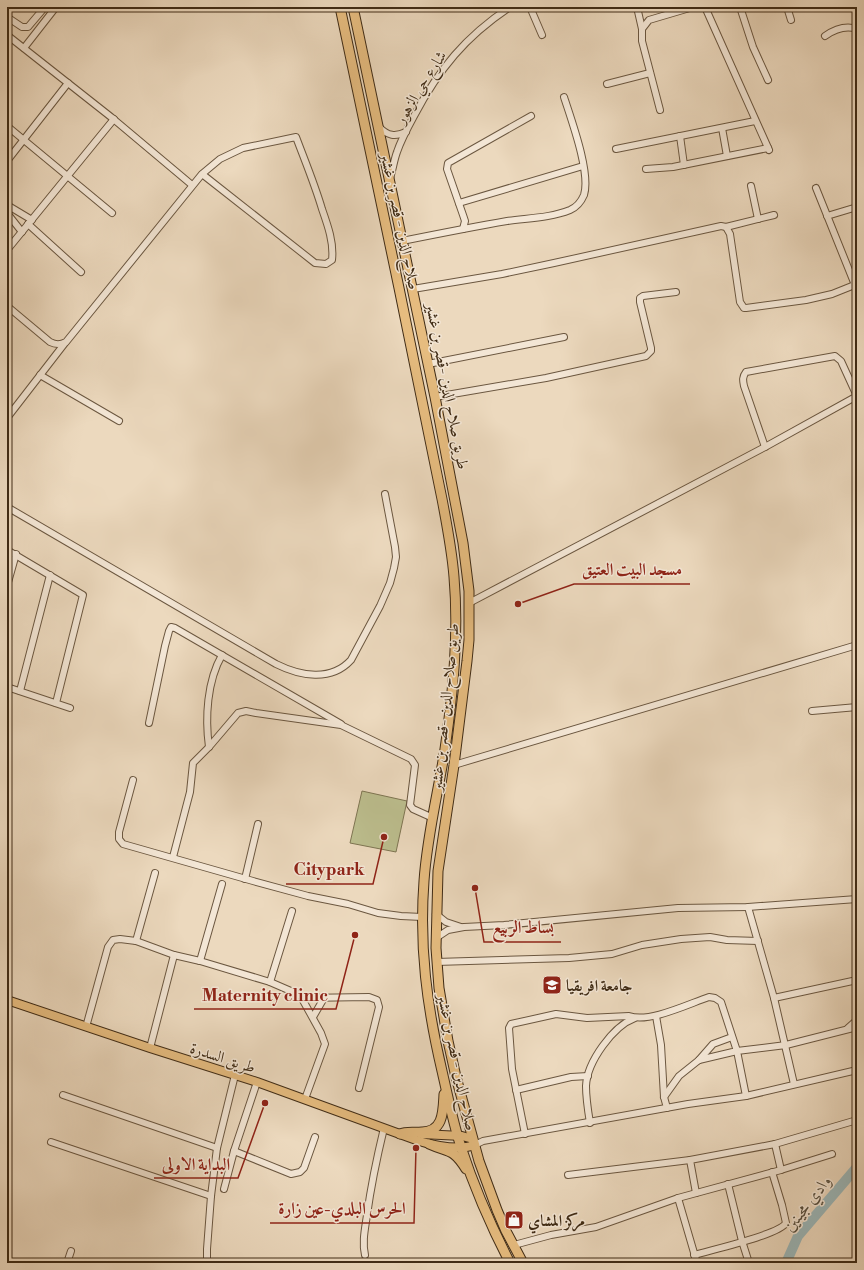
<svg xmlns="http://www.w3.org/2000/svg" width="864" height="1270" font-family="'Libre Bodoni',Amiri,serif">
	<rect width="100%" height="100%" fill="#ecd9be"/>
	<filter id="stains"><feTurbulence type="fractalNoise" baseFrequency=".005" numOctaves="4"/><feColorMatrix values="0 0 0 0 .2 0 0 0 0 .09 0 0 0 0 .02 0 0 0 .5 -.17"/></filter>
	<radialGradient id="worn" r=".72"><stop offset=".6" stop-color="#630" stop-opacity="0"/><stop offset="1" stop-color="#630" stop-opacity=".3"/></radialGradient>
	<path fill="#bcbe8e" stroke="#7e7552" d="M362 791 407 801 396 852 350 843Z"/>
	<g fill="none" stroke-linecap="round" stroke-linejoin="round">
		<path stroke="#9cb8ba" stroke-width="10" d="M786 1263 798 1236 857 1167"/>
		<defs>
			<g id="minor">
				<path d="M530 7 542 35"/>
				<path d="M637 7 642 29"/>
				<path d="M705 7 769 150"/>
				<path d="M740 7 753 47 768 80"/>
				<path d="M787 7 791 20"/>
				<path d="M7 17 22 27H28L45 7"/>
				<path d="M7 35 111 117 192 185"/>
				<path d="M825 36C835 29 845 25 857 29"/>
				<path d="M24 48 56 7"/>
				<path d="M607 84 650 73"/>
				<path d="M660 110 642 41V29L649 20 693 7"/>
				<path d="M7 126 112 213"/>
				<path d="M379 127C388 136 395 137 406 132"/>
				<path d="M722 128 727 156"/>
				<path d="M680 136 684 165"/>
				<path d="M616 149 755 121"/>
				<path d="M7 161 68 83"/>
				<path d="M646 169 673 167 768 148"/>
				<path d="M390 178C393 169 394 160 397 152 401 140 408 127 414 116 439 69 465 37 510 7"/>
				<path d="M751 186 758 219"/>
				<path d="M816 188 855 285"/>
				<path d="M459 203 583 166"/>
				<path d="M7 205 32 220"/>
				<path d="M7 213 22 232"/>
				<path d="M827 216 857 207"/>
				<path d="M28 224 81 272"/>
				<path d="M726 227 774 215"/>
				<path d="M463 229 465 221 463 215 447 169 448 163 531 116"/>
				<path d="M402 241C437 234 472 227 507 221 528 218 550 218 570 210 577 207 581 202 584 195 591 173 571 119 564 97"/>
				<path d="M7 250 114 119"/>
				<path d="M413 289 502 274 554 263 721 226 726 227 730 234 740 302 744 308H746L806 300 832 294 857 284"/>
				<path d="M7 306 50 342C56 345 60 345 66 342L202 174 220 159 243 148 296 137C305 161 315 185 322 209 328 226 334 243 332 260L326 264 315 263 202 174"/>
				<path d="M428 364 564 337"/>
				<path d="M40 375 119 421"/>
				<path d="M435 397 546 378 646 356 651 351V348L640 302V298L643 296 676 292"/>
				<path d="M7 418 65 343"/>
				<path d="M765 447 744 386C743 381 742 377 746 372L835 356 841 361 857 396"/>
				<path d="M7 507 276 664C300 676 331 682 351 660L380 606 390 583 394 568 396 557 395 547 385 494"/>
				<path d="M7 550 83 595 56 703"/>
				<path d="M7 586 16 554"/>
				<path d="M469 603 765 447 857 396"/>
				<path d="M7 687 70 708"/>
				<path d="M20 691 50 575"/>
				<path d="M812 711 857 707"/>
				<path d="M149 723 165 646 169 631 171 627 175 628 341 724"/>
				<path d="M209 747C205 718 207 681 222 655"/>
				<path d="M454 765 857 645"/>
				<path d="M133 780 119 832V839L123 844 253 881 308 896 348 904 378 913 401 916 422 917"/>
				<path d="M173 857 190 792 193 763 209 747 238 713 246 711 256 713 341 725 411 759 415 765 410 805 413 809 433 818"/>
				<path d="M245 879 258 824"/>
				<path d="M748 907 774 998 794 1084"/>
				<path d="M436 914 446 922 461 927"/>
				<path d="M436 938 448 930 464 927 504 925 678 908 748 907 857 899"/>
				<path d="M136 941 155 873"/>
				<path d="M200 961 222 884"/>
				<path d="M436 962 569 958 612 954 642 945 681 939 710 937 727 940 758 941"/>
				<path d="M270 982 292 911"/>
				<path d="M302 998 369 997 377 1000 379 1007 359 1088"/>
				<path d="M774 998 857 980"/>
				<path d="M656 1016 661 1045 664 1097 667 1108"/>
				<path d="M313 1017 324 998"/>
				<path d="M86 1027 108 947 113 940 120 939 136 941 174 955 200 961 270 982 300 995 321 1033 325 1044 305 1099"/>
				<path d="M848 1028 857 1020"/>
				<path d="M150 1048 174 955"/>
				<path d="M699 1060 713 1044 732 1037"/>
				<path d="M516 1090 571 1077 588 1076"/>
				<path d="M63 1095 217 1148"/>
				<path d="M746 1096 737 1051 786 1045 857 1027"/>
				<path d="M590 1123C588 1111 586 1098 586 1086 587 1062 613 1026 635 1018"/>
				<path d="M525 1134 512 1069 509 1028 511 1024 556 1014 587 1018 629 1016C650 1023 688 1004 709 997L715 998 721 1002 737 1051 699 1060 679 1076 664 1097"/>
				<path d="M51 1142 211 1196"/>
				<path d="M775 1144 781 1170"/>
				<path d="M475 1145 483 1141 688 1104 746 1096 857 1070"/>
				<path d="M234 1151 291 1174 300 1172 304 1168 315 1137"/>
				<path d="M568 1175 690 1160"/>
				<path d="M728 1184 742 1241 749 1263"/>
				<path d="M224 1189 234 1151 257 1082"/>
				<path d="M696 1193 690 1160 775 1144 857 1120"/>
				<path d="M678 1198 697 1263"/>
				<path d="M514 1245 551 1235 596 1227 678 1198 781 1170 832 1154"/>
				<path d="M365 1255C362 1242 365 1229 367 1215 371 1186 377 1157 384 1128"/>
				<path d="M694 1255C710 1250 779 1235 786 1223L782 1205 772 1172"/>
				<path d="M67 1263 71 1251"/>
				<path d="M207 1263V1249L211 1196 217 1148 235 1075"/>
				<path d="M856 1263 857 1260"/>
			</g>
			<g id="major">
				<path d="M7 1000 150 1048 257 1082 419 1141C436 1146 457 1151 475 1145"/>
				<path d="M421 1134 462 1136 473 1139"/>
			</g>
			<g id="highway">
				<path d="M340 7 399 288 442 499C447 525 452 551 454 577 459 634 453 692 445 749 438 793 427 836 424 881 419 947 427 1007 442 1071 448 1097 453 1123 461 1147 474 1187 491 1226 510 1263"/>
				<path d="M353 7 435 397 463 543 469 591V640L467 661 454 765 438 871 436 948 439 988 448 1041 456 1077 479 1161 497 1210 506 1231 523 1263"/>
				<path d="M400 1134C407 1131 414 1133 422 1132 444 1132 443 1110 444 1094"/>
				<path d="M429 1144C449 1153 453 1148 466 1169"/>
			</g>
		</defs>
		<use href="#minor" stroke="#6b5740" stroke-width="8"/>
		<use href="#major" stroke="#402c16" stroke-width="10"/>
		<use href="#highway" stroke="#402c16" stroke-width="11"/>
		<use href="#minor" stroke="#f3e6d5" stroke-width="6"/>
		<use href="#major" stroke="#e6bc7f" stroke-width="8"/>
		<use href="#highway" stroke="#e6bc7f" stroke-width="9"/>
	</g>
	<defs>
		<symbol id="university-square" viewBox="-11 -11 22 22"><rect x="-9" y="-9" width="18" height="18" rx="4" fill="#8f2418" stroke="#f3e6d5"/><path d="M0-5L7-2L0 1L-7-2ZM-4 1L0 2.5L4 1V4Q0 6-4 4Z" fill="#fff"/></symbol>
		<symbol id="shop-square" viewBox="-11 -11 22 22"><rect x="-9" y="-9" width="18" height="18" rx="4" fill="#8f2418" stroke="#f3e6d5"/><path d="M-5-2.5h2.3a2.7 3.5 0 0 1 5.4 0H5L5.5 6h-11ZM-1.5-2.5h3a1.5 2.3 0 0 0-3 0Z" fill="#fff"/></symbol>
	</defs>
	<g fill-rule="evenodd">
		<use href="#university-square" x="541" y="974" width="22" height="22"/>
		<use href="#shop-square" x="503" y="1209" width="22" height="22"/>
	</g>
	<g text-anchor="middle" stroke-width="3" stroke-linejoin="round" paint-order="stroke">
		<g font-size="16" fill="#402c16" stroke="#f3e6d5">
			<text transform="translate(420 87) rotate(-58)" y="6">شارع حي الزهور</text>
			<text transform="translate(401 221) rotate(78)" y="6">صلاح الدين - قصر بن غشير</text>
			<text transform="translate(448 386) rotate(79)" y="6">طريق صلاح الدين -قصر بن غشير</text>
			<text transform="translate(444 707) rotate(-84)" y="6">طريق صلاح الدين -قصر بن غشير</text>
			<text transform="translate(223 1057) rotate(18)" y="6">طريق السدرة</text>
			<text transform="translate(458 1062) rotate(78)" y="6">صلاح الدين - قصر بن غشير</text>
		</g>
		<g font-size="16" font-weight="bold" fill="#402c16" stroke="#f3e6d5" text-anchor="start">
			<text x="566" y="991">جامعة افريقيا</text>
			<text x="528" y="1226">مركز المشاي</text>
		</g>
		<g font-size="17" font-style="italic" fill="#574f3f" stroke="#f3e6d5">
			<text transform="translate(807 1203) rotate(-52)" y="6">وادي مجينين</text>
		</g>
	</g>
	<path fill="none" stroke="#8f2418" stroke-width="1.5" d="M518 604L574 584H690M384 837L373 884H286M475 888L484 942H561M355 935L336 1009H194M265 1103L238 1178H154M416 1148L414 1223H270"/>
	<g fill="#8f2418" stroke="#f3e6d5" stroke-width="1.5">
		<circle cx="518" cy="604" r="4"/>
		<circle cx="384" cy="837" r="4"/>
		<circle cx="475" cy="888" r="4"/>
		<circle cx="355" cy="935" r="4"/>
		<circle cx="265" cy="1103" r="4"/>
		<circle cx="416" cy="1148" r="4"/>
	</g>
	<g font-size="17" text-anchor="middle" font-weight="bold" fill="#8f2418" stroke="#f3e6d5" stroke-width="3" stroke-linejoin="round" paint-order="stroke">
		<text x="632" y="575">مسجد البيت العتيق</text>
		<text x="329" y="875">Citypark</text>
		<text x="523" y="933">بساط الربيع</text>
		<text x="265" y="1001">Maternity clinic</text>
		<text x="196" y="1170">البداية الاولى</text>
		<text x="342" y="1214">الحرس البلدي-عين زارة</text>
	</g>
	<rect width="864" height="1270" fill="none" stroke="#ecd9be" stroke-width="24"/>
	<rect x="8" y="8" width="848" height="1254" fill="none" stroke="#402c16" stroke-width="2"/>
	<rect x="12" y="12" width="840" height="1246" fill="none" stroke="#402c16"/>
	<rect width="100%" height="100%" filter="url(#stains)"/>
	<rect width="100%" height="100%" fill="url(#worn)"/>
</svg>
